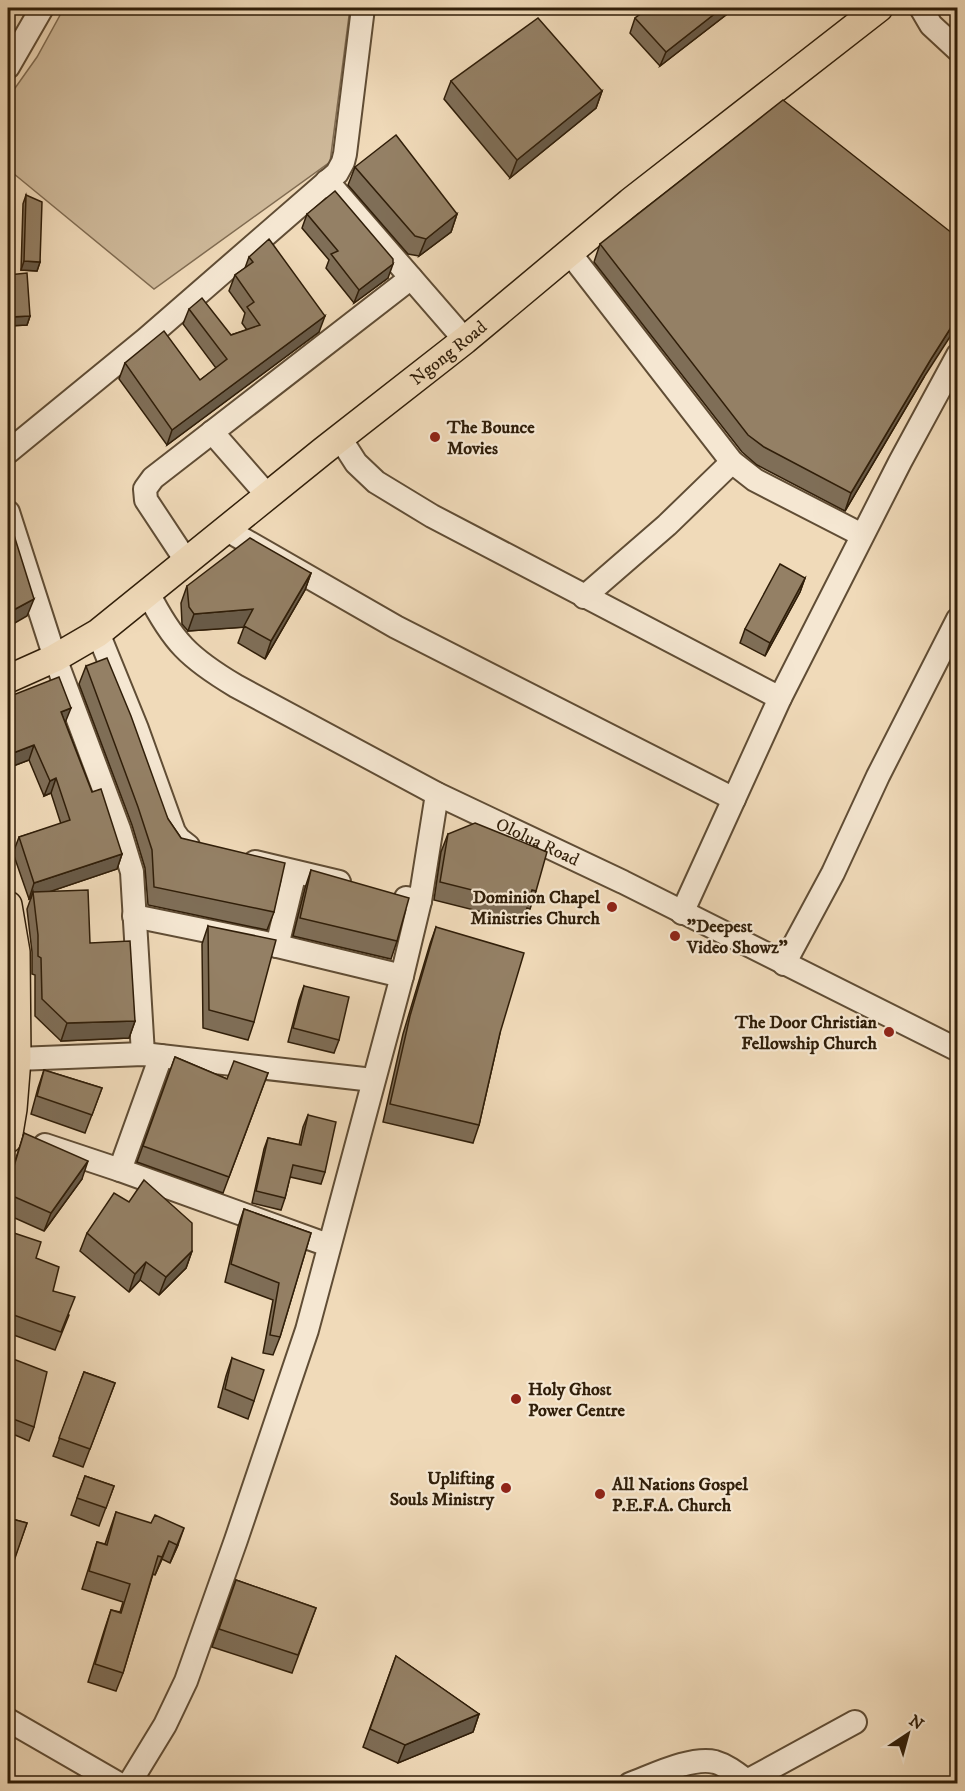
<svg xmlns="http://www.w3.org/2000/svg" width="965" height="1791" font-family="'IM FELL DW Pica',serif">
	<rect width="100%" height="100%" fill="#f0dab9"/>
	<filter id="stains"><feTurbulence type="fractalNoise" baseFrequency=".00333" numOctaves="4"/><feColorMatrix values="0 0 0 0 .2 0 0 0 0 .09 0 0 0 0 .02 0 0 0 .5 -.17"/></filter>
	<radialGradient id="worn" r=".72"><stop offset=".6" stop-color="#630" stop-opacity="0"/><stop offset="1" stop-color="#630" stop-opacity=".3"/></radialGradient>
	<path fill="#cfba9b" stroke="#806c52" stroke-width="1.5" d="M64 8H350L330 162 154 289 8 169V98L37 57Z"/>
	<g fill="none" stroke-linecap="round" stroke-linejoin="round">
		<defs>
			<g id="minor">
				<path d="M921 8 931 25 958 50"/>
				<path d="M8 67 42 8"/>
				<path d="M327 181 465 340"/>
				<path d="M569 252 732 462 755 480 862 535"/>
				<path d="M212 432 268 496"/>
				<path d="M340 438 356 463 376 482 432 516 780 698"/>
				<path d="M8 452 146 339 337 173 343 162 345 154 363 8"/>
				<path d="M8 512 55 658 119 829 132 872 143 1054"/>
				<path d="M227 530 396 627 734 799"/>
				<path d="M187 562 146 500 145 489 153 478 411 278"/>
				<path id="s1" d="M148 593C173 642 189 658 236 686L437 794 623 882 958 1050"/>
				<path d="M584 597 667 525 732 462"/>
				<path d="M98 633 137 729 174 832 179 839 188 846"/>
				<path d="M255 862 339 882"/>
				<path d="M406 898 420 901 437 794"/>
				<path d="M682 913 780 698 900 462 958 355"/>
				<path d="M134 916 261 942 402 976"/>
				<path d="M277 946 295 872"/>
				<path d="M784 964 833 873 878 776 958 619"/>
				<path d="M17 1059 143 1054 373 1080"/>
				<path d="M45 1145 120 1170 328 1245"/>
				<path d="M120 1170 161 1056"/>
				<path d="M8 1720 119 1784"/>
				<path d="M747 1781 855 1722"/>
				<path d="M129 1784 165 1725 186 1681 236 1540 307 1330 402 976 420 901"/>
				<path d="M630 1784C652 1776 692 1756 715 1762 729 1766 740 1776 751 1784"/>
			</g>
			<g id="major">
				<path id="s2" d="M8 679 55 658 98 633 323 451 465 340 630 202 879 8"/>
				<path d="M8 905 16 952 17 1059 13 1109 8 1139"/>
			</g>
		</defs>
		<use href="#minor" stroke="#604d35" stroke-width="26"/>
		<use href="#major" stroke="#301e09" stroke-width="30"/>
		<use href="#minor" stroke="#f5e7d2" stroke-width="22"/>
		<use href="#major" stroke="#f0dab9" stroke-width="27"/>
	</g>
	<g fill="#7f6e57" stroke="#301e09" stroke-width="1.5">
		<path d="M649 8H732L731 11 660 66 630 33 635 18Z"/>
		<path d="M451 81 602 91 596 108 510 178 444 99Z"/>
		<path d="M355 167 457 214 451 232 419 256 408 254 348 185Z"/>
		<path d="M26 195 40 262 37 271 21 270 23 204Z"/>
		<path d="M307 214 388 278 354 303 326 268 329 260 302 228Z"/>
		<path d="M600 244 924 377 845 511 757 465 742 452 594 262Z"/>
		<path d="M249 257 319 332 167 445 119 379 125 363 200 380 216 368 183 324 189 309 231 335 247 330 242 323 245 313 229 291 235 275 245 268Z"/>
		<path d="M8 275 30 316 27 325 8 326Z"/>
		<path d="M311 573 305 590 265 659 238 643 244 627 188 631 182 624 181 603 187 586Z"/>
		<path d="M805 578 800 592 765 656 740 643 745 629Z"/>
		<path d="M86 666 168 819 181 838 274 912 267 930 148 905 145 868 132 825 79 684Z"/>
		<path d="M8 697 65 722 92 792 122 854 117 869 51 891 90 943 135 1021 129 1038 61 1041 35 1016V975L32 974V952L27 909 31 898 29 899 13 853 19 837 61 824 51 793 44 796 29 760 8 768Z"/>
		<path d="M448 834 536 891 530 909 527 908 522 922 434 900 441 852Z"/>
		<path d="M311 870 397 941 391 959 293 936 305 888Z"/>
		<path d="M208 926 254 1022 248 1040 203 1028 202 944Z"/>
		<path d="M436 927 500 1033 479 1125 473 1143 383 1122 403 1034 430 944Z"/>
		<path d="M304 986 339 1040 334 1053 288 1042 299 1000Z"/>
		<path d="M175 1057 227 1079 268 1073 223 1193 137 1162Z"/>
		<path d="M44 1070 102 1088 85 1133 31 1114 38 1088Z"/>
		<path d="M308 1115 325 1172 321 1184 290 1177 285 1198 281 1210 252 1203 264 1149 268 1138 299 1145 303 1127Z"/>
		<path d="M24 1133 82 1179 44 1231 8 1215V1183Z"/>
		<path d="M244 1209 311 1233 280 1337 273 1355 263 1353 273 1300 225 1282 238 1227Z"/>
		<path d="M8 1231 36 1258 53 1291 69 1315 55 1350 8 1333Z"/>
		<path d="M87 1233 192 1251 186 1268 159 1295 140 1280 129 1292 80 1251Z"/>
		<path d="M8 1357 34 1427 29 1441 8 1432Z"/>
		<path d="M232 1358 254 1401 248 1419 218 1407 226 1376Z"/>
		<path d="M84 1372 115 1383 83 1467 53 1456Z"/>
		<path d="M85 1476 114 1486 99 1526 71 1515Z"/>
		<path d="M8 1509 12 1519 27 1523 8 1576Z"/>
		<path d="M116 1512 178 1545 170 1563 162 1559 155 1575 153 1574 123 1673 116 1691 88 1682 105 1628 111 1610 120 1612 123 1602 82 1589 97 1542 105 1544Z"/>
		<path d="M236 1580 316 1608 292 1673 212 1647Z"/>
		<path d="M396 1656 479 1714 473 1732 398 1763 363 1747Z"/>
	</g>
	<g fill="#685a47" stroke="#301e09" stroke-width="1.5">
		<path d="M722 8H732L731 11 660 66 666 52Z"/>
		<path d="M602 91 596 108 510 178 517 160Z"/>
		<path d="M457 214 451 232 419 256 426 239Z"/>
		<path d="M24 261 40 262 37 271 21 270Z"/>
		<path d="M393 264 388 278 354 303 359 290Z"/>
		<path d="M30 316 27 325 8 326 10 317Z"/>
		<path d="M325 316 319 332 167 445 172 430Z"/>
		<path d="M957 318V326L924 377 845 511 851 493 931 359Z"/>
		<path d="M311 573 305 590 265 659 271 641Z"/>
		<path d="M805 578 800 592 765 656 770 643Z"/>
		<path d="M34 599 27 616 8 627V613Z"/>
		<path d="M253 609 247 627 188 631 194 614Z"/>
		<path d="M71 708 65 723 61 712Z"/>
		<path d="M34 745 29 760 8 768V755Z"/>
		<path d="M56 778 51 793 44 796 50 781Z"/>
		<path d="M122 854 117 869 34 897 33 892 31 898 29 899 34 883Z"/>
		<path d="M135 1021 129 1038 61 1041 67 1023Z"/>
		<path d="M88 1161 82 1179 44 1231 51 1213Z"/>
		<path d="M192 1251 186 1268 159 1295 166 1277Z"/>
		<path d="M146 1262 140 1280 129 1292 135 1274Z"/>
		<path d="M184 1528 178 1545 170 1563 177 1545Z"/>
		<path d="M169 1541 162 1559 155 1575 162 1557Z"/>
		<path d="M479 1714 473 1732 398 1763 405 1745Z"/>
	</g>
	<g fill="#948065" stroke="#301e09" stroke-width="1.5">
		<path d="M649 8H722L666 52 635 18Z"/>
		<path d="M538 18 602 91 517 160 451 81Z"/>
		<path d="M783 100 957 237V318L931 359 851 493 764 447 748 435 600 244Z"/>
		<path d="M396 135 457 214 426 239 415 236 355 167Z"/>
		<path d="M335 191 393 259V264L359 290 331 254 338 251 307 214Z"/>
		<path d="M26 195 42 202 40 262 24 261Z"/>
		<path d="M269 239 325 316 172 430 125 363 164 331 200 380 227 359 189 309 202 298 231 335 260 325 247 307 254 302 235 275 253 262 249 257Z"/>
		<path d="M27 273 30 316 10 317 8 275Z"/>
		<path d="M8 516 34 599 8 613Z"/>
		<path d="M250 538 311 573 271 641 244 626 253 609 194 614 189 607 187 586Z"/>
		<path d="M780 564 805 578 770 643 745 629Z"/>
		<path d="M107 658 131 716 168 819 181 838 285 863 274 912 154 887 152 850 138 807 86 666Z"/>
		<path d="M59 677 71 708 61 712 92 792 101 789 122 854 34 883 19 837 70 820 56 778 50 781 34 745 8 755V697Z"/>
		<path d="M475 823 547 852 536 891 532 890 528 904 440 882 448 834Z"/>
		<path d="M311 870 409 898 397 941 300 918Z"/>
		<path d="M88 890 90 943 130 941 135 1021 67 1023 42 999 41 958 38 956V935L33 892Z"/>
		<path d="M208 926 276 940 254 1022 209 1010Z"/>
		<path d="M436 927 524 953 500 1033 479 1125 390 1104 410 1016Z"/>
		<path d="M304 986 349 997 339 1040 293 1028Z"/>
		<path d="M175 1057 227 1079 234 1061 268 1073 229 1177 143 1146Z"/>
		<path d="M44 1070 102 1088 92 1115 37 1096Z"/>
		<path d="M308 1115 336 1122 325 1172 293 1165 285 1198 256 1191 268 1138 301 1145Z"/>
		<path d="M24 1133 88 1161 51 1213 8 1194V1186Z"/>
		<path d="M144 1180 192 1223V1251L166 1277 146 1262 135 1274 87 1233 114 1193 129 1202Z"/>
		<path d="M244 1209 311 1233 280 1337 270 1335 279 1283 231 1264Z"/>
		<path d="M8 1231 41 1242 36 1258 59 1267 53 1291 75 1297 61 1332 8 1313Z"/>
		<path d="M8 1357 47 1372 34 1427 8 1417Z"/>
		<path d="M232 1358 264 1370 254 1401 225 1389Z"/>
		<path d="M84 1372 115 1383 90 1449 59 1438Z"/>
		<path d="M85 1476 114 1486 106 1508 77 1498Z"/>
		<path d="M8 1509 14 1512 12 1519 27 1523 13 1564 8 1561Z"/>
		<path d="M116 1512 151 1523 155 1515 184 1528 177 1545 169 1541 162 1557 158 1556 123 1673 95 1664 111 1610 121 1613 130 1584 89 1571 97 1542 107 1545Z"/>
		<path d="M236 1580 316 1608 298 1655 219 1629Z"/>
		<path d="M396 1656 479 1714 405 1745 370 1729Z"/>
		<path d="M8 1776 18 1784H8Z"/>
	</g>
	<g fill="#8f2418" stroke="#f5e7d2" stroke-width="2">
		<circle cx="435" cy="437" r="6"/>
		<circle cx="612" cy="907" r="6"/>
		<circle cx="675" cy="936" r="6"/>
		<circle cx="889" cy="1032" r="6"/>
		<circle cx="516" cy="1399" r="6"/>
		<circle cx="506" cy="1488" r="6"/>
		<circle cx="600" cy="1494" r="6"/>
	</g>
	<g text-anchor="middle" stroke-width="4.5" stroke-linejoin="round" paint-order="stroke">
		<g font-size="18" fill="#301e09" stroke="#f5e7d2">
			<text dy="6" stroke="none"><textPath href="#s2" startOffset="550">Ngong Road</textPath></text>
			<text dy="6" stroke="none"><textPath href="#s1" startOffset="470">Ololua Road</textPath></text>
		</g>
		<g font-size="18" font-weight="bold" fill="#301e09" stroke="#f5e7d2" text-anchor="start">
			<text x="447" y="433">The Bounce<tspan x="447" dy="21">Movies</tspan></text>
			<text x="600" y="903" text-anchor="end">Dominion Chapel<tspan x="600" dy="21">Ministries Church</tspan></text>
			<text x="687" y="932">"Deepest<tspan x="687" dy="21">Video Showz"</tspan></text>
			<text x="877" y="1028" text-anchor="end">The Door Christian<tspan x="877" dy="21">Fellowship Church</tspan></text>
			<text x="528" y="1395">Holy Ghost<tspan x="528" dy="21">Power Centre</tspan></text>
			<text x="494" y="1484" text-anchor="end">Uplifting<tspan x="494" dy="21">Souls Ministry</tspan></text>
			<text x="612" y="1490">All Nations Gospel<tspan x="612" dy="21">P.E.F.A. Church</tspan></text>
		</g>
	</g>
	<rect width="965" height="1791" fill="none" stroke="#f0dab9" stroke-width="30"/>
	<rect x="9" y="9" width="947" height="1773" fill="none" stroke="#301e09" stroke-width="3"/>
	<rect x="15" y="15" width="935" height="1761" fill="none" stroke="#301e09" stroke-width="1.5"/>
	<g transform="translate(908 1734) rotate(36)" stroke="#f5e7d2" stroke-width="4.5" paint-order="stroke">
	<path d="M0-4.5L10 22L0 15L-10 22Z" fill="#301e09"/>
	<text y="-9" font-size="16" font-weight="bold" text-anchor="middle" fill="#301e09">N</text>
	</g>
	<rect width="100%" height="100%" filter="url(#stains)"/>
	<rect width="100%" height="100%" fill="url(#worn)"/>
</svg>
